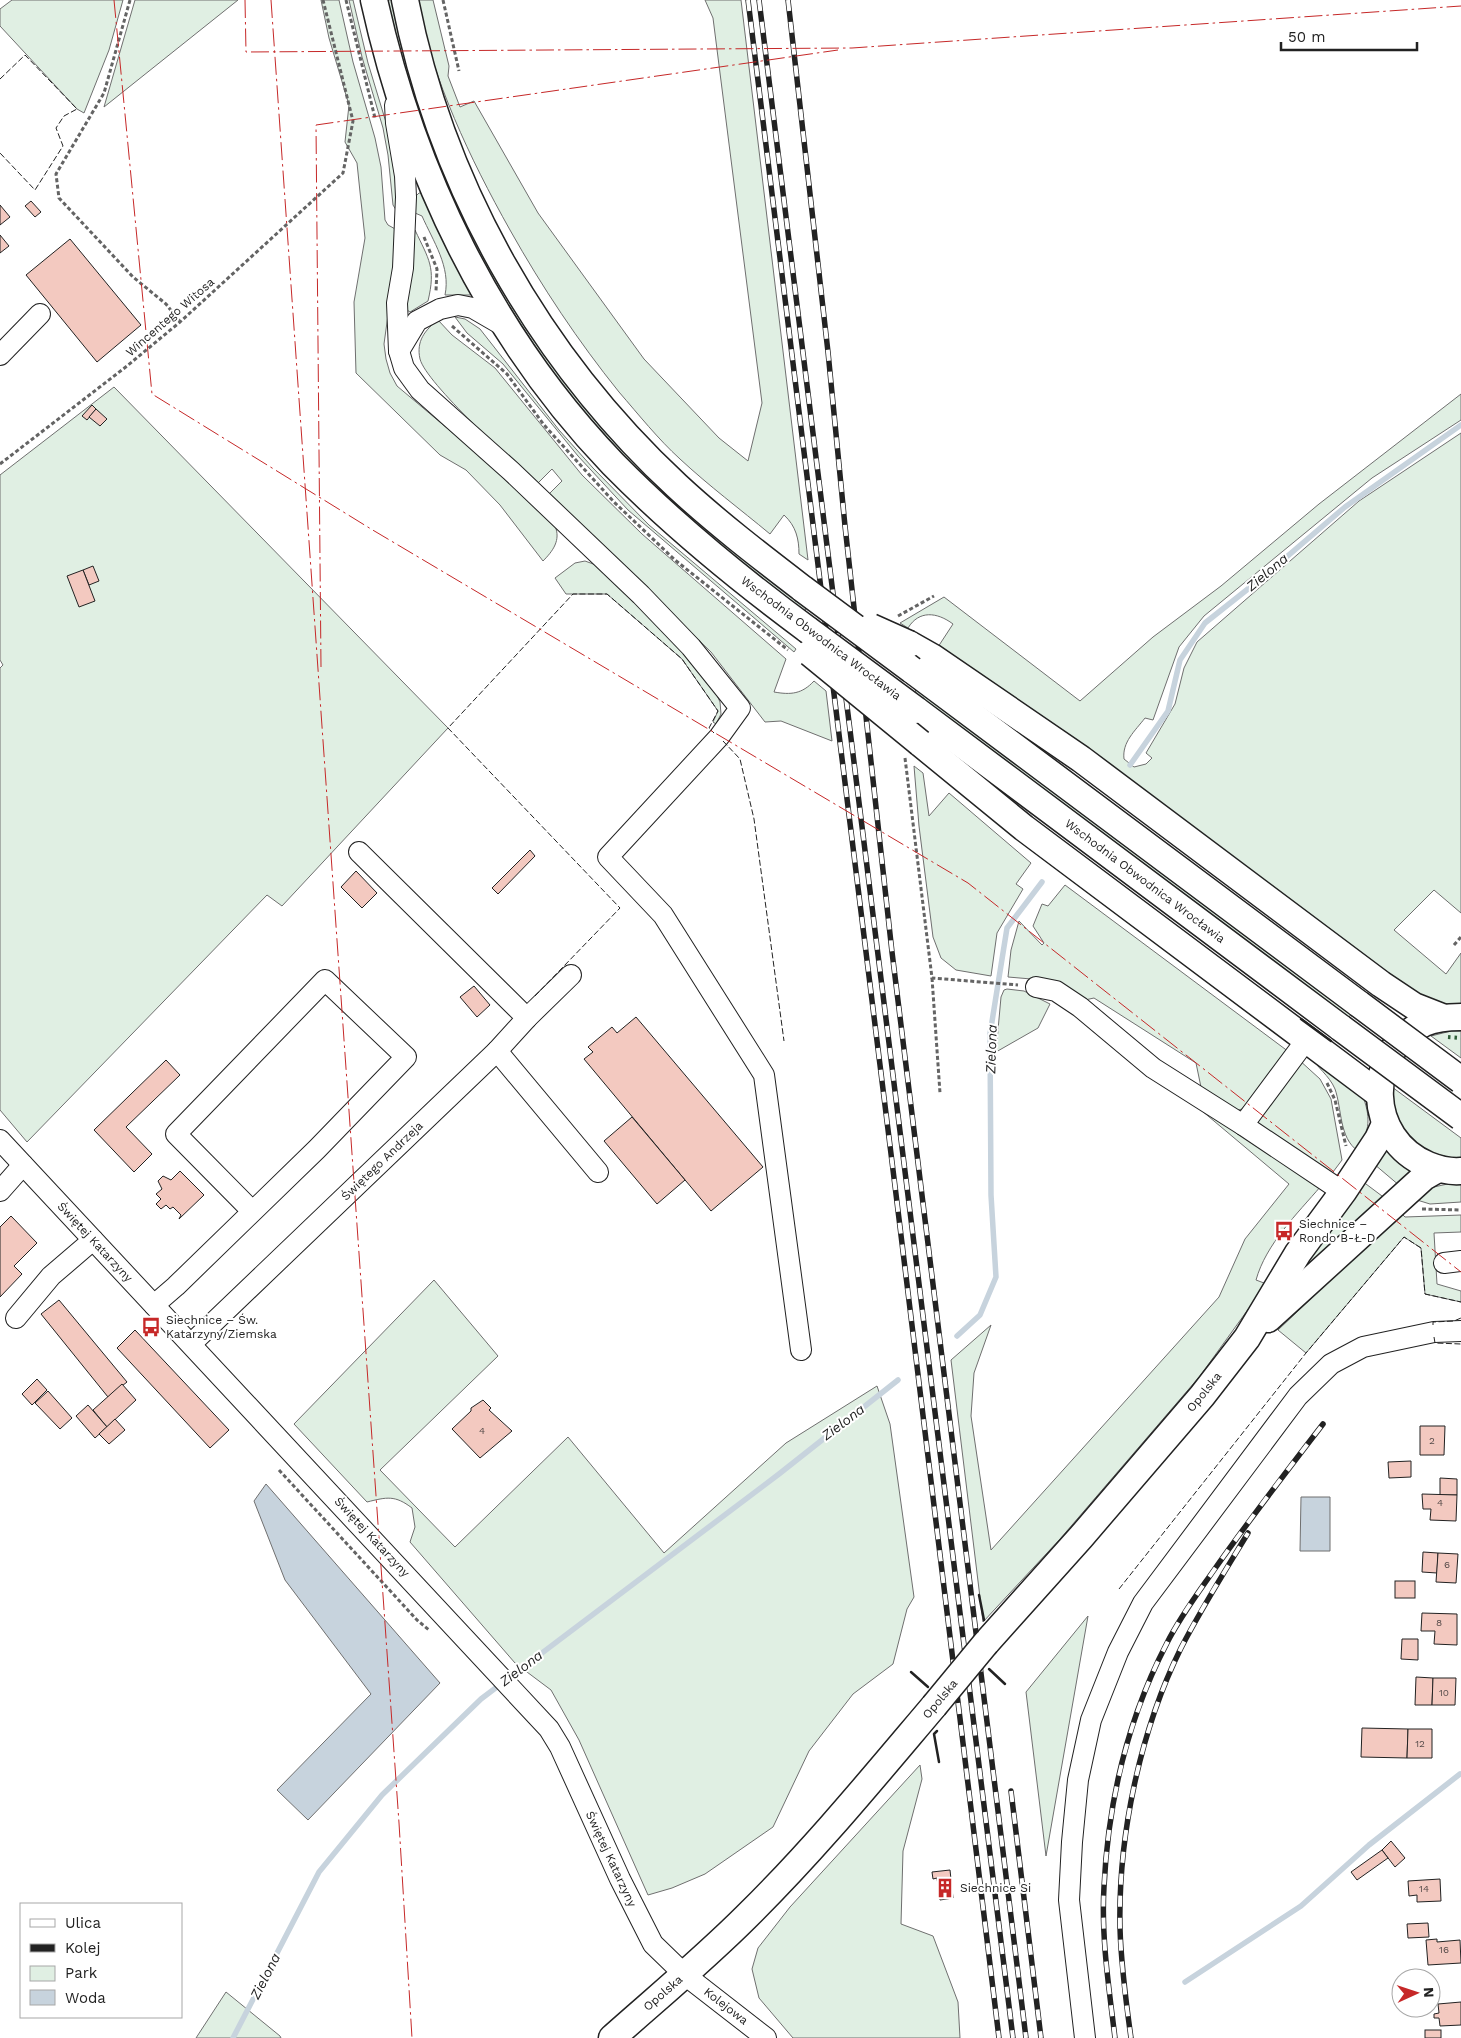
<svg xmlns="http://www.w3.org/2000/svg" width="1461" height="2038" font-family="'Work Sans',sans-serif">
	<rect width="100%" height="100%" fill="#fff"/>
	<g fill="#e0efe3" stroke="#6f6f6f">
		<path d="M12 0H123L109 50 84 113 77 109 0 26V9Z"/>
		<path d="M135 0H238L104 107Z"/>
		<path d="M321 0H339L353 62 375 138 381 167 385 220 388 225 397 230 395 264 384 344 386 359 390 373 397 386 479 455 555 526C561 540 553 551 543 561L500 505 466 470 440 455 356 373 354 302 365 238 360 192 357 163 345 142 349 105 329 38Z"/>
		<path d="M349 0H353L368 63 388 129 396 180 398 213 393 205 388 155 383 128 362 57Z"/>
		<path d="M384 0H392L408 67 516 306 805 604 806 617 759 581 646 480 584 412 546 363 502 295 466 230 416 115Z"/>
		<path d="M416 0H433L449 66 448 76 460 107 474 101 538 213 644 359 719 438 748 461 762 403 713 18 705 0H741L808 560 799 554C799 539 796 526 784 515L770 534C740 509 709 486 680 459 658 439 639 415 619 392 578 341 542 287 510 230 469 157 434 82 416 0Z"/>
		<path d="M419 193H422L472 292 470 295H445C451 267 433 241 422 216L415 213V197Z"/>
		<path d="M415 230C429 260 436 267 428 301L410 312 407 310 406 305Z"/>
		<path d="M455 317 465 319 480 329 559 430 593 468 649 525 796 649 794 652 628 510 578 456 503 364 467 333Z"/>
		<path d="M438 320 452 335 495 368 582 475 642 534 786 659 774 692C791 695 802 694 814 681L826 691 832 741 781 721 765 722 711 652 549 494 562 481 552 469 537 484C514 463 426 383 420 359 416 341 425 330 438 320Z"/>
		<path d="M114 387 448 728 282 906 267 895 27 1142 0 1110V668L3 665 0 660V475Z"/>
		<path d="M1461 394V420L1372 478 1204 616 1179 647 1153 720 1145 718C1135 731 1122 742 1124 759L1134 767 1146 764 1152 758 1146 753 1175 704 1184 668 1197 642 1359 501 1461 433V913L1434 890 1394 930 1446 974 1461 953V1004L1445 1005 1431 1004 936 650 953 624C937 612 919 610 908 628L900 623 944 597 1080 701 1153 637 1221 586 1319 504Z"/>
		<path d="M585 561 596 565 684 649 716 693 720 702 721 714 716 724 713 722 718 711 682 659 607 594H566L555 578 575 563Z"/>
		<path d="M915 686 1353 1012 1348 1018 916 695Z"/>
		<path d="M914 766 923 773 929 816 949 793 1031 863 1016 884 1023 889 997 933 991 976 956 970 941 958 933 937 919 826Z"/>
		<path d="M1065 885 1289 1052 1242 1109 1235 1111 1202 1092 1196 1063 1094 998 1085 1000 1043 980 1008 977 1011 950 1019 921 1042 945 1044 943 1033 926 1042 904 1048 906Z"/>
		<path d="M1007 989 1024 991 1050 1004 1038 1028 996 1052 1001 997 1004 990Z"/>
		<path d="M1451 1031H1461V1058L1431 1036Z"/>
		<path d="M1310 1055 1362 1094C1371 1117 1370 1130 1358 1151 1339 1138 1342 1109 1335 1089 1329 1075 1317 1068 1310 1055Z"/>
		<path d="M1298 1059 1320 1079 1331 1099 1342 1160 1330 1176 1257 1125 1258 1110Z"/>
		<path d="M1392 1087 1461 1138V1158C1435 1158 1404 1144 1396 1118 1393 1108 1393 1096 1392 1087Z"/>
		<path d="M1183 1095 1321 1186C1297 1214 1266 1244 1256 1280L1264 1283 1257 1297 1200 1376 1060 1539 983 1622 951 1360 991 1325 974 1373 971 1416 991 1550 1219 1297 1245 1239 1289 1184Z"/>
		<path d="M1384 1149C1391 1151 1404 1165 1412 1171L1400 1186 1374 1164Z"/>
		<path d="M1362 1181 1386 1199 1288 1287Z"/>
		<path d="M1457 1182 1461 1183V1202L1430 1204 1417 1200 1429 1188Z"/>
		<path d="M1401 1213 1405 1217 1461 1215V1232L1434 1233 1437 1284 1461 1291V1302L1425 1294 1421 1248 1404 1237 1306 1353 1278 1330Z"/>
		<path d="M434 1280 498 1356 380 1470 455 1547 568 1437 664 1553 786 1443 877 1386 890 1424 914 1597 907 1609 893 1664 853 1694 809 1751 773 1827 705 1874 672 1888 648 1895 579 1740 551 1690 515 1663 410 1542 415 1527 412 1508C395 1495 387 1497 367 1502L294 1424Z"/>
		<path d="M1088 1616 1046 1856 1026 1692Z"/>
		<path d="M920 1765 922 1779 903 1851 901 1924 933 1936 958 2002 960 2038H793L759 1998 752 1969 758 1948 790 1907Z"/>
		<path d="M226 1992 280 2036 281 2038H196Z"/>
	</g>
	<g fill="#c7d3dd" stroke="#6f6f6f">
		<path d="M266 1484 440 1683 308 1820 277 1790 371 1694 285 1580 254 1501Z"/>
		<path d="M1301 1497H1330V1551H1300Z"/>
	</g>
	<g fill="none" stroke-linecap="round" stroke-linejoin="round">
		<g stroke="#c7d3dd" stroke-width="5.5">
			<path d="M1130 765 1168 711 1180 660 1205 623 1263 577 1345 507 1461 425"/>
			<path d="M957 1336 980 1315 996 1277 991 1195 990 1034 1007 928 1042 882"/>
			<path d="M1185 1982 1301 1906 1369 1845 1460 1774"/>
			<path d="M233 2038 319 1872 382 1795 481 1699 779 1474 898 1380"/>
		</g>
	</g>
	<g fill="#f3c9c0" stroke="#222">
		<path d="M31 201 41 212 35 217 25 206Z"/>
		<path d="M0 205 10 217 0 225Z"/>
		<path d="M0 235 9 246 0 253Z"/>
		<path d="M70 239 141 325 97 362 26 275Z"/>
		<path d="M92 405 96 409 87 420 82 416Z"/>
		<path d="M96 409 107 419 100 426 89 417Z"/>
		<path d="M93 566 99 581 89 585 83 570Z"/>
		<path d="M83 570 95 601 79 607 67 576Z"/>
		<path d="M530 850 535 856 498 894 492 888Z"/>
		<path d="M356 871 377 893 362 908 341 887Z"/>
		<path d="M474 986 490 1005 477 1017 460 997Z"/>
		<path d="M636 1017 763 1167 711 1211 584 1059 593 1052 588 1047 612 1027 617 1033Z"/>
		<path d="M166 1060 180 1075 126 1127 152 1154 134 1172 94 1130Z"/>
		<path d="M632 1117 685 1180 657 1204 604 1141Z"/>
		<path d="M180 1171 204 1195 179 1219 181 1215 173 1207 170 1209 166 1205 161 1209 156 1204 161 1199 156 1194 162 1189 158 1181 163 1176 171 1180Z"/>
		<path d="M11 1216 37 1243 14 1266 22 1274 0 1297V1227Z"/>
		<path d="M59 1300 127 1382 108 1397 41 1314Z"/>
		<path d="M135 1330 229 1430 210 1448 117 1348Z"/>
		<path d="M37 1379 47 1390 32 1405 22 1394Z"/>
		<path d="M122 1384 136 1400 107 1427 93 1410Z"/>
		<path d="M48 1391 72 1418 60 1429 35 1403Z"/>
		<path d="M483 1400 491 1408 489 1410 512 1431 480 1458 452 1429 471 1411V1408Z"/>
		<path d="M88 1405 107 1427 95 1438 76 1416Z"/>
		<path d="M115 1419 125 1430 109 1444 99 1434Z"/>
		<path d="M1420 1426H1445L1444 1455H1420Z"/>
		<path d="M1411 1461V1477L1389 1478 1388 1462Z"/>
		<path d="M1440 1478 1457 1479V1495H1440Z"/>
		<path d="M1422 1494 1457 1495 1456 1521 1430 1520 1431 1509H1423Z"/>
		<path d="M1423 1552 1438 1553 1437 1573 1422 1572Z"/>
		<path d="M1438 1553 1458 1554 1456 1583 1436 1582Z"/>
		<rect x="1395" y="1581" width="20" height="17"/>
		<path d="M1422 1613 1457 1614V1645L1434 1644 1435 1631H1421Z"/>
		<path d="M1402 1639H1418V1660L1401 1659Z"/>
		<path d="M1416 1677 1433 1678 1432 1705H1415Z"/>
		<path d="M1433 1678H1456L1455 1705H1432Z"/>
		<path d="M1362 1728 1408 1729 1407 1758 1361 1757Z"/>
		<path d="M1408 1729H1432V1758H1407Z"/>
		<path d="M1391 1841 1405 1858 1395 1867 1382 1850Z"/>
		<path d="M1382 1850 1388 1858 1357 1880 1351 1872Z"/>
		<path d="M950 1870 953 1898 940 1900 937 1878 933 1879 932 1872Z"/>
		<path d="M1440 1879 1441 1901 1417 1902V1895L1409 1896 1408 1881Z"/>
		<path d="M1428 1923 1429 1937 1408 1938 1407 1924Z"/>
		<path d="M1437 1939V1942L1460 1940 1461 1963 1428 1965 1426 1940Z"/>
		<path d="M1461 2002V2025L1440 2026 1439 2018H1434V2014L1439 2013 1438 2004Z"/>
		<rect x="1425" y="2030" width="16" height="8"/>
	</g>
	<g fill="none" stroke-linecap="round" stroke-linejoin="round">
		<defs>
			<g id="minor">
				<path d="M395 105 396 123 405 176 406 197 403 268 397 303 399 351 404 368 420 390 511 471 641 595 691 647 740 708 719 737 608 857 663 915 764 1075 801 1350"/>
				<path d="M399 351 417 321 440 309 458 305 473 308 504 326"/>
				<path d="M0 355 40 314"/>
				<path d="M359 852 527 1018"/>
				<path d="M1036 987 1056 991 1080 1007 1153 1068 1243 1125 1343 1192"/>
				<path d="M497 1051 598 1172"/>
				<path d="M1243 1125 1307 1039"/>
				<path d="M0 1140 549 1729 560 1747 620 1879 653 1944 685 1975 766 2038"/>
				<path d="M0 1191 23 1165"/>
				<path d="M1444 1263 1461 1261"/>
				<path d="M154 1305 176 1286 317 1149 406 1057 325 980 176 1134 252 1211"/>
				<path d="M16 1318 51 1276 93 1240"/>
				<path d="M191 1344 497 1051 527 1018 571 975"/>
				<path d="M1085 2038 1069 1900 1072 1842 1078 1780 1091 1720 1118 1652 1143 1603 1298 1396 1331 1364 1363 1347 1434 1332 1461 1331"/>
			</g>
			<g id="major">
				<path d="M374 0C412 172 490 336 613 464 673 525 739 579 808 630"/>
				<path d="M405 0C441 185 539 358 677 486 717 523 760 556 803 589"/>
				<path d="M909 644 932 657 1081 759 1381 984 1414 1006 1442 1017"/>
				<path d="M912 670 1359 1004"/>
				<path d="M916 710 1341 1028"/>
				<path d="M920 743 1024 828 1379 1094"/>
				<path d="M1461 1017C1448 1017 1436 1018 1424 1023 1363 1053 1366 1139 1428 1165 1438 1169 1450 1172 1461 1171"/>
				<path d="M1268 1319 1424 1177 1438 1169"/>
				<path d="M986 1643 1081 1537 1202 1396 1247 1338 1298 1253 1343 1192 1378 1139 1385 1124"/>
				<path d="M612 2038C657 1998 704 1959 747 1916 814 1850 873 1778 934 1706"/>
			</g>
		</defs>
		<use href="#minor" stroke="#222" stroke-width="22"/>
		<use href="#major" stroke="#222" stroke-width="29"/>
		<g stroke="#646464" stroke-width="3" stroke-dasharray="4 2.5" stroke-linecap="butt">
			<path d="M130 0 104 93 56 174 59 198 133 277 166 304 180 322"/>
			<path d="M346 0 375 118"/>
			<path d="M443 0 459 71"/>
			<path d="M424 237 437 269 436 291"/>
			<path d="M452 326 507 374 544 425 614 502 675 560 788 650"/>
			<path d="M0 464 127 366 180 322 343 173 353 121 323 0"/>
			<path d="M898 616 934 596"/>
			<path d="M905 758 932 978 1018 985"/>
			<path d="M1454 945 1461 937"/>
			<path d="M932 978 940 1093"/>
			<path d="M1327 1083 1335 1100 1346 1146"/>
			<path d="M1422 1209 1461 1210"/>
			<path d="M279 1470 417 1620 429 1630"/>
		</g>
		<use href="#minor" stroke="#fff" stroke-width="20"/>
		<use href="#major" stroke="#fff" stroke-width="26"/>
		<defs>
			<g id="rail">
				<path d="M748 0 895 1186 999 2038"/>
				<path d="M759 0 1013 2038"/>
				<path d="M788 0 828 352 845 526 892 952 1026 2038"/>
				<path d="M1011 1791 1041 2038"/>
				<path d="M1115 2038C1109 1988 1101 1937 1104 1887 1108 1803 1128 1718 1167 1643 1180 1617 1198 1593 1214 1570 1249 1520 1286 1472 1323 1424"/>
				<path d="M1131 2038C1126 2002 1121 1965 1120 1928 1118 1836 1140 1731 1181 1648 1201 1609 1225 1571 1248 1533"/>
			</g>
		</defs>
		<use href="#rail" stroke="#222" stroke-width="5.5"/>
		<use href="#rail" stroke="#fff" stroke-width="4" stroke-dasharray="11" stroke-linecap="butt"/>
		<defs>
			<g id="major-bridge">
				<path d="M803 589 912 670"/>
				<path d="M871 627 909 644"/>
				<path d="M808 630 916 710"/>
				<path d="M810 653 920 743"/>
				<path d="M1359 1004 1461 1080"/>
				<path d="M1341 1028 1461 1117"/>
				<path d="M934 1706 986 1643"/>
			</g>
		</defs>
		<use href="#major-bridge" stroke="#222" stroke-width="29" stroke-linecap="butt"/>
		<use href="#major-bridge" stroke="#fff" stroke-width="26"/>
		<path stroke="#2f5e38" stroke-width="4" stroke-dasharray="2.5 4" stroke-linecap="butt" d="M1448 1037 1461 1038"/>
		<g stroke="#222" stroke-width="1" stroke-dasharray="6 2.5" stroke-linecap="butt">
			<path d="M0 79 25 55 77 109 64 116 56 128 63 146 35 190 0 153"/>
			<path d="M723 741 740 759 754 819 784 1041"/>
			<path d="M535 996 620 908 448 728 573 594H607L682 659 718 711 709 728 714 733"/>
			<path d="M1433 1325V1322L1454 1321 1461 1318"/>
			<path d="M1434 1337 1435 1343 1461 1344"/>
			<path d="M1119 1589 1306 1353 1404 1237 1421 1248 1425 1294 1461 1302"/>
		</g>
		<g stroke="#222" stroke-width="2.5">
			<path d="M1301 1019 1331 1041"/>
			<path d="M979 1595 984 1620"/>
			<path d="M989 1669 1005 1684"/>
			<path d="M911 1672 928 1687"/>
			<path d="M937 1731 934 1734 939 1762"/>
		</g>
		<g stroke="#c62828" stroke-width="1" stroke-dasharray="18 4 2.5 4" stroke-linecap="butt">
			<path d="M114 0 152 394 371 529 968 883 1461 1272"/>
			<path d="M245 0 246 52 852 48 1461 6"/>
			<path d="M271 0 399 1823 412 2038"/>
			<path d="M321 667 316 125 838 50"/>
		</g>
	</g>
	<defs>
		<symbol id="bus-bare" viewBox="-9 -9 18 18"><path d="M-5-6H5V4H4V6H2V4H-2V6H-4V4H-5ZM-3.5-4V0h7V-4ZM-3.5 1.2v1.5H-2V1.2ZM2 1.2v1.5H3.5V1.2Z" fill="#c62828" stroke="#fff" stroke-width="2.5" paint-order="stroke"/></symbol>
		<symbol id="building-bare" viewBox="-9 -9 18 18"><path d="M-4-6H4V6H1V3H-1V6H-4ZM-2.5-4.3h1.7v1.8h-1.7ZM.8-4.3h1.7v1.8H.8ZM-2.5-1h1.7V.8h-1.7ZM.8-1h1.7V.8H.8Z" fill="#c62828" stroke="#fff" stroke-width="2.5" paint-order="stroke"/></symbol>
	</defs>
	<g fill-rule="evenodd">
		<use href="#bus-bare" x="1270" y="1217" width="28" height="28"/>
		<use href="#bus-bare" x="137" y="1313" width="28" height="28"/>
		<use href="#building-bare" x="931" y="1874" width="28" height="28"/>
	</g>
	<g text-anchor="middle" stroke-width="4" stroke-linejoin="round" paint-order="stroke">
		<g font-size="10" fill="#564c4a">
			<text x="482" y="1434">4</text>
			<text x="1432" y="1444">2</text>
			<text x="1440" y="1506">4</text>
			<text x="1447" y="1568">6</text>
			<text x="1439" y="1626">8</text>
			<text x="1444" y="1696">10</text>
			<text x="1420" y="1747">12</text>
			<text x="1424" y="1892">14</text>
			<text x="1444" y="1953">16</text>
		</g>
		<g font-size="12" fill="#222" stroke="#fff">
			<text transform="translate(170 317) rotate(-41)" y="4">Wincentego Witosa</text>
			<text transform="translate(821 638) rotate(37)" y="4">Wschodnia Obwodnica Wrocławia</text>
			<text transform="translate(1145 881) rotate(37)" y="4">Wschodnia Obwodnica Wrocławia</text>
			<text transform="translate(382 1161) rotate(-44)" y="4">Świętego Andrzeja</text>
			<text transform="translate(95 1242) rotate(47)" y="4">Świętej Katarzyny</text>
			<text transform="translate(1204 1392) rotate(-51)" y="4">Opolska</text>
			<text transform="translate(372 1537) rotate(47)" y="4">Świętej Katarzyny</text>
			<text transform="translate(940 1699) rotate(-50)" y="4">Opolska</text>
			<text transform="translate(611 1859) rotate(65)" y="4">Świętej Katarzyny</text>
			<text transform="translate(663 1993) rotate(-41)" y="4">Opolska</text>
			<text transform="translate(726 2006) rotate(38)" y="4">Kolejowa</text>
		</g>
		<g font-size="12" fill="#222" stroke="#fff" text-anchor="start">
			<text x="1299" y="1228">Siechnice –<tspan x="1299" dy="14">Rondo B-Ł-D</tspan></text>
			<text x="166" y="1324">Siechnice – Św.<tspan x="166" dy="14">Katarzyny/Ziemska</tspan></text>
			<text x="960" y="1892">Siechnice Si</text>
		</g>
		<g font-size="14" font-style="italic" fill="#222" stroke="#fff">
			<text transform="translate(1267 572) rotate(-40)" y="5">Zielona</text>
			<text transform="translate(991 1049) rotate(-88)" y="5">Zielona</text>
			<text transform="translate(843 1422) rotate(-37)" y="5">Zielona</text>
			<text transform="translate(521 1668) rotate(-37)" y="5">Zielona</text>
			<text transform="translate(265 1976) rotate(-63)" y="5">Zielona</text>
		</g>
	</g>
	<rect x="20" y="1903" width="162" height="115" fill="#ffffff" stroke="#a7a7a7"/>
	<rect x="30" y="1919" width="25" height="8" fill="#ffffff" stroke="#a7a7a7"/>
	<text x="65" y="1928" font-size="15" fill="#222222">Ulica</text>
	<rect x="30" y="1944" width="25" height="8" fill="#222222" stroke="#a7a7a7"/>
	<text x="65" y="1953" font-size="15" fill="#222222">Kolej</text>
	<rect x="30" y="1966" width="25" height="15" fill="#e0efe3" stroke="#a7a7a7"/>
	<text x="65" y="1978" font-size="15" fill="#222222">Park</text>
	<rect x="30" y="1990" width="25" height="15" fill="#c7d3dd" stroke="#a7a7a7"/>
	<text x="65" y="2003" font-size="15" fill="#222222">Woda</text>
	<g transform="translate(1416 1993) rotate(87)"><circle r="24" fill="#ffffff" stroke="#a7a7a7"/>
	<path d="M0-4L9 19L0 12L-9 19Z" fill="#c62828"/>
	<text y="-8" font-size="14" font-weight="bold" text-anchor="middle" fill="#222222">N</text>
	</g>
	<path d="M1281 42v8h136v-8" fill="none" stroke="#222222" stroke-width="2.5"/>
	<text x="1288" y="42" font-size="15" fill="#222222" stroke="#ffffff" stroke-width="4" paint-order="stroke">50 m</text>
</svg>
